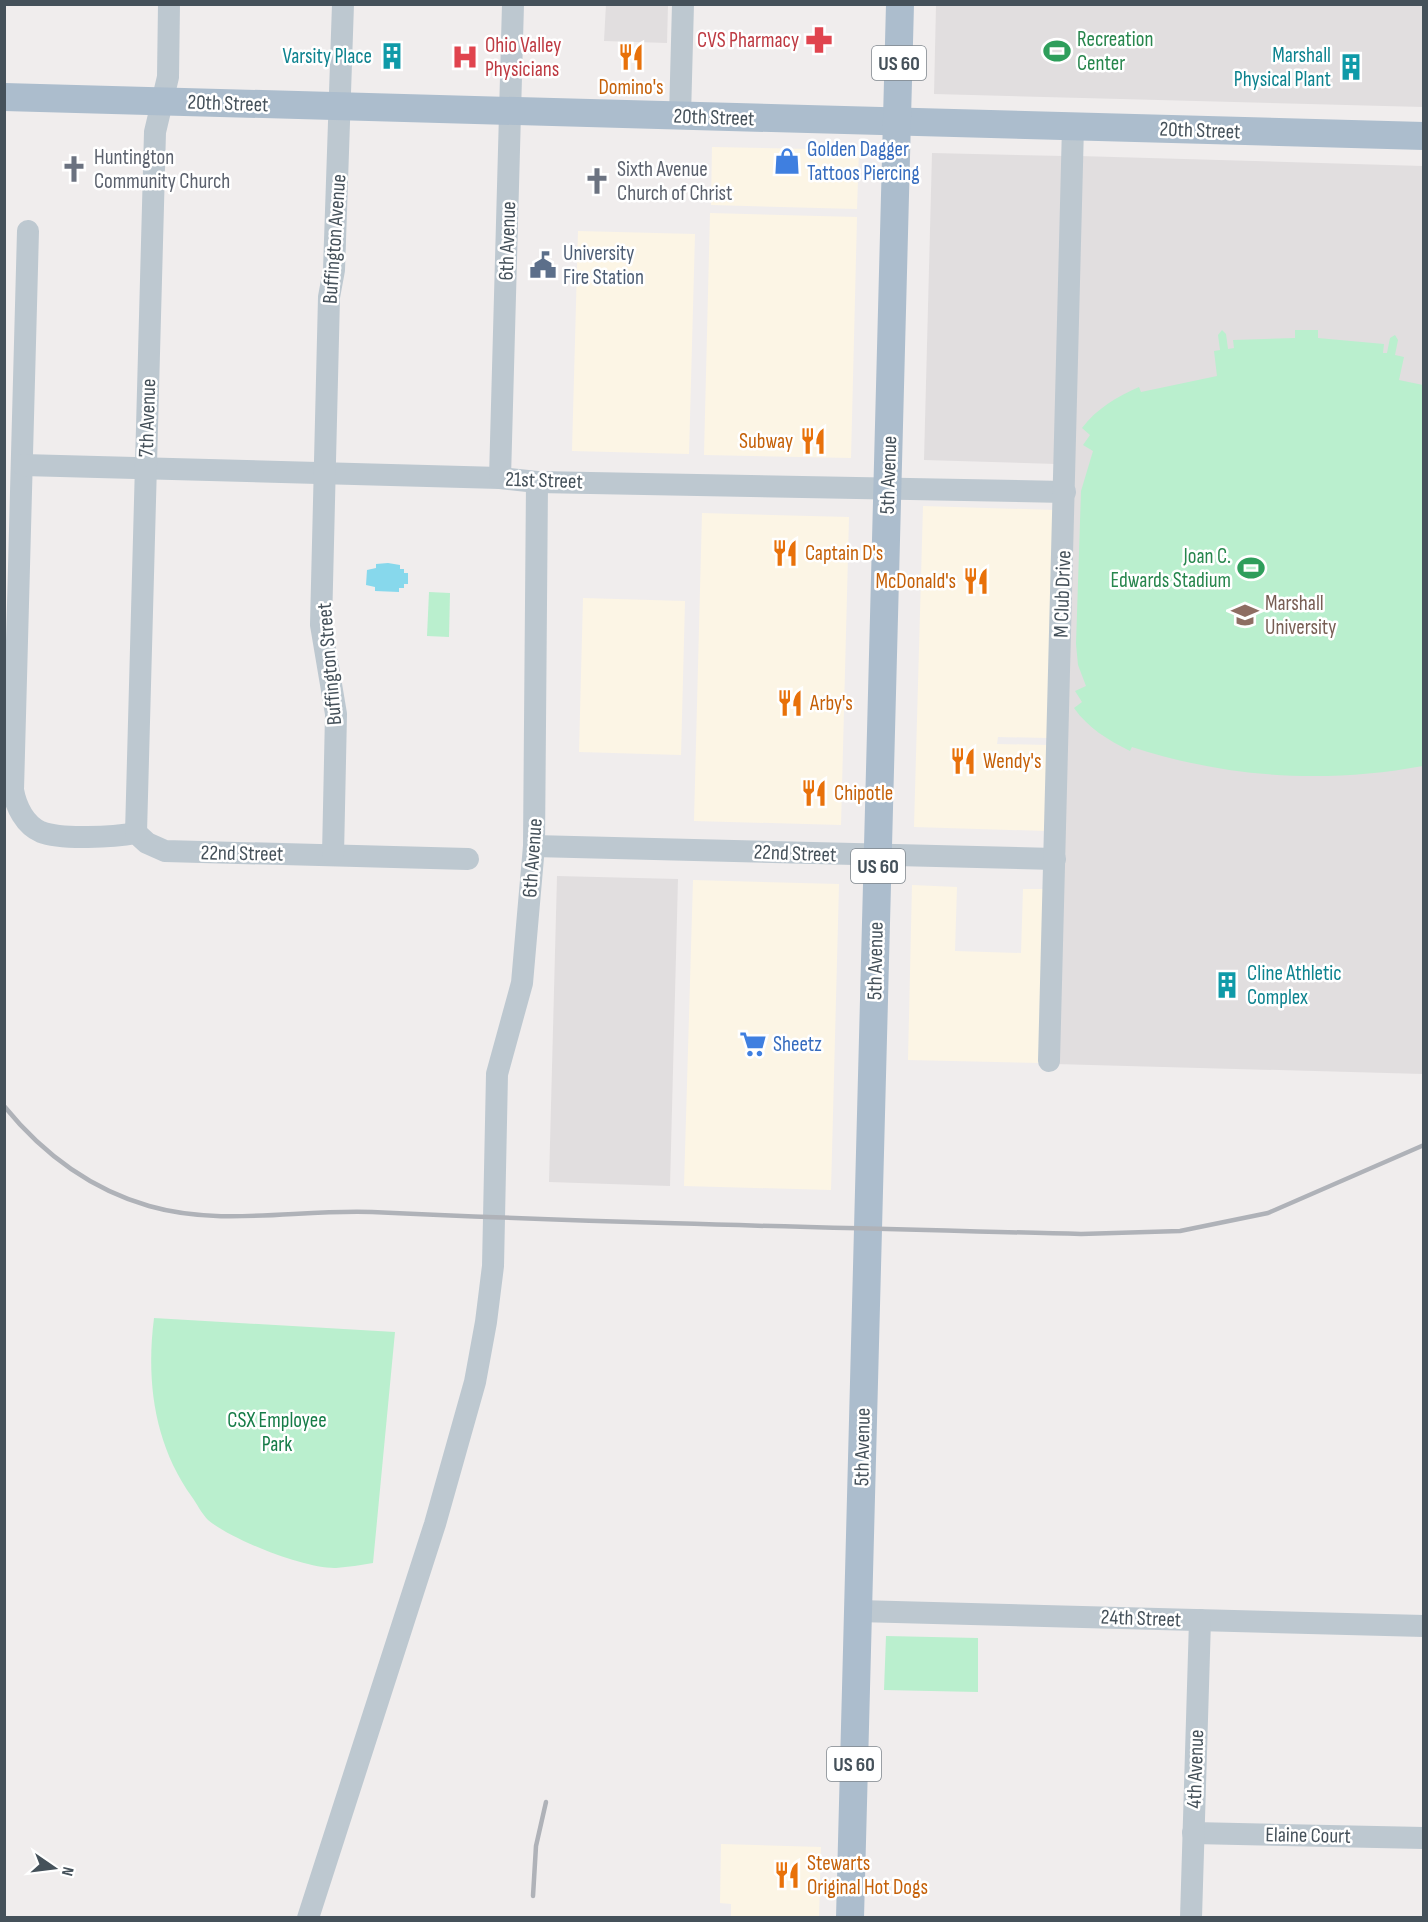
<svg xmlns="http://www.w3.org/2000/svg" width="1428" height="1922" font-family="'Sofia Sans Condensed',sans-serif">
	<rect width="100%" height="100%" fill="#f0eded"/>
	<g fill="#fcf5e5">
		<path d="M712 147 859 150 857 209 711 205Z"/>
		<path d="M710 213 857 217 851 458 704 455Z"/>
		<path d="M578 231 695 234 689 454 572 451Z"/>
		<path d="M923 506 1054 510 1048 738 998 737 997 744 1048 745 1046 831 914 827Z"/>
		<path d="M702 513 849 517 841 825 694 821Z"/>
		<path d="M583 598 685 601 681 755 579 752Z"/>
		<path d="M693 880 839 884 831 1190 684 1186Z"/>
		<path d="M912 885 957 887 955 951 1021 953 1023 889H1045L1040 1063 908 1060Z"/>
		<path d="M721 1844 821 1847 819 1917H731V1904L720 1903Z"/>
	</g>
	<g fill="#e1dedf">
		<path d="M606 4 668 5 667 43 604 41Z"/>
		<path d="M936 5H1423V107L934 94Z"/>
		<path d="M932 153 1064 156 1056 464 924 460Z"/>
		<path d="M1079 156 1423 166V1074L1055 1064Z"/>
		<path d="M557 876 678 879 670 1186 549 1182Z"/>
	</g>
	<g fill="#baefce">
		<path d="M1222 330 1226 334 1228 349 1234 348 1233 340 1295 338V330H1318V338L1384 344 1383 353H1387L1390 338 1395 335 1398 340 1395 355 1404 357 1399 380 1423 385V766C1325 784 1227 778 1132 747L1130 751C1108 740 1088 728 1074 708L1082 702 1075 691 1086 686 1078 665 1076 644 1081 491 1093 451 1083 445 1090 435 1082 428C1097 408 1117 397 1139 387L1141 392 1217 376 1214 351 1220 350 1218 335Z"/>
		<path d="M429 592 450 593 449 637 427 636Z"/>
		<path d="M154 1318 395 1332 373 1563C361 1565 348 1567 336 1568 305 1569 232 1540 208 1520 202 1514 197 1504 192 1497 154 1444 146 1381 154 1318Z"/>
		<path d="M886 1636 978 1638V1692L884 1690Z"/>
	</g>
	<path fill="#87d8ec" d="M388 563 400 565V569H404V573H408V584H404V588H399V592L375 591V587L366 585 367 570 376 568V564Z"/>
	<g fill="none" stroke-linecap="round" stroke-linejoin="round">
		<g stroke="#bdc8d0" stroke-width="22">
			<path d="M680 116 683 4"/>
			<path d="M28 231 13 790C16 807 25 825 41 832 61 840 114 837 136 833L147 843 165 851 468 859"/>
			<path d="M23 465 500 478 537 482 1065 492"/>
			<path d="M500 478 513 4"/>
			<path d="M136 833 155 132 168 77 169 4"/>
			<path d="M534 846 1055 859"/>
			<path d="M333 855 336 714 321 625 329 297 334 270 343 4"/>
			<path d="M1049 1061 1073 126"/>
			<path d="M858 1611 1424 1626"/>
			<path d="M1193 1833 1424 1838"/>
			<path d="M308 1918 435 1524 475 1382 486 1322 493 1266 497 1074 522 983 534 846 537 482"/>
			<path d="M1191 1918 1200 1620"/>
		</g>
		<g stroke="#acbdcd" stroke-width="28">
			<path d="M4 97 1424 136"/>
			<path d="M850 1918 900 4"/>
		</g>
		<g stroke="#afb2b8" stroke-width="4.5">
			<path d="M4 1106C43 1154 90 1189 149 1206 222 1227 298 1209 372 1212 608 1223 845 1228 1081 1234L1180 1231 1268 1213 1424 1145"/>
			<path d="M533 1896 536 1846 546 1802"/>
		</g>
	</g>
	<defs>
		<symbol id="pharmacy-bare" viewBox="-9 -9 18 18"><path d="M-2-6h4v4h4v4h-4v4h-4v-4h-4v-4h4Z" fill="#e0444e" stroke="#fff" stroke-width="2.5" paint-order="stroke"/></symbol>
		<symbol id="stadium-bare" viewBox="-9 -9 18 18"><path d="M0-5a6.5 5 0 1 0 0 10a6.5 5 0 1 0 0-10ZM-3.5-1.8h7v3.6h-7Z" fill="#2e9e5b" stroke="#fff" stroke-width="2.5" paint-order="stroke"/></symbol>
		<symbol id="building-bare" viewBox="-9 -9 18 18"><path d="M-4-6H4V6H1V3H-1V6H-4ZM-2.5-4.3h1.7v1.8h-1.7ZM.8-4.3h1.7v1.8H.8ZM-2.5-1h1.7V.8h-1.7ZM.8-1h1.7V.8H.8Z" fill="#0f9aa8" stroke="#fff" stroke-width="2.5" paint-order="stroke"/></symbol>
		<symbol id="hospital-bare" viewBox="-9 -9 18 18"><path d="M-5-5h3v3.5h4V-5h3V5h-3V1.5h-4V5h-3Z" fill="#e0444e" stroke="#fff" stroke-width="2.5" paint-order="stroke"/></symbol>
		<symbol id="restaurant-bare" viewBox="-9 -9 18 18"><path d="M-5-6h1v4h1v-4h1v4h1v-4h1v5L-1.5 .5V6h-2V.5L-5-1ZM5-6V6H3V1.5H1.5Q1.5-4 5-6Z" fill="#e8710a" stroke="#fff" stroke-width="2.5" paint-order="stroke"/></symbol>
		<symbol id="shop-bare" viewBox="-9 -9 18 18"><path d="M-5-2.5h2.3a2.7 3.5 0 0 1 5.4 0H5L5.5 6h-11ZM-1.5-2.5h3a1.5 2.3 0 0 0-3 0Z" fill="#3f7fe0" stroke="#fff" stroke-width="2.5" paint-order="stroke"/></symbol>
		<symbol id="church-bare" viewBox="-9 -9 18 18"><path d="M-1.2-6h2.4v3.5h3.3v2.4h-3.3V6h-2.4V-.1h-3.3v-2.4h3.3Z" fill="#6b7280" stroke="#fff" stroke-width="2.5" paint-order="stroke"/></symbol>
		<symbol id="civic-bare" viewBox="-9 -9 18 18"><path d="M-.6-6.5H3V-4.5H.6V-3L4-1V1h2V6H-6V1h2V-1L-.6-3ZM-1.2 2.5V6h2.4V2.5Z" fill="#5c6f8a" stroke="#fff" stroke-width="2.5" paint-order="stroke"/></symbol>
		<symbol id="university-bare" viewBox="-9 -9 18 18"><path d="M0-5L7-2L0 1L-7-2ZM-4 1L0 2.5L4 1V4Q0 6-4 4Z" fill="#8d6e63" stroke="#fff" stroke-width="2.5" paint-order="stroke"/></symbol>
		<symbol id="supermarket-bare" viewBox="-9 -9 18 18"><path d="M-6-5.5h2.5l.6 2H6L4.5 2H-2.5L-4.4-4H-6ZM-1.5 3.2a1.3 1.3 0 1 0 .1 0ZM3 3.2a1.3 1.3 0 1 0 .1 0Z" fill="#3f7fe0" stroke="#fff" stroke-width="2.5" paint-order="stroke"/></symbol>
	</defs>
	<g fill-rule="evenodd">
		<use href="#pharmacy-bare" x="800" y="21" width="38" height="38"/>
		<use href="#stadium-bare" x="1038" y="32" width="38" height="38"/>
		<use href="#building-bare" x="373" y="37" width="38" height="38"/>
		<use href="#hospital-bare" x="446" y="38" width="38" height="38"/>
		<use href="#restaurant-bare" x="612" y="38" width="38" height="38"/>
		<use href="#building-bare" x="1332" y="48" width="38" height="38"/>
		<use href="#shop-bare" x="768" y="142" width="38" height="38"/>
		<use href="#church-bare" x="55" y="150" width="38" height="38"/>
		<use href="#church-bare" x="578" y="162" width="38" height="38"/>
		<use href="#civic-bare" x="524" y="246" width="38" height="38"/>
		<use href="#restaurant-bare" x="794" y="422" width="38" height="38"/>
		<use href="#restaurant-bare" x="766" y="534" width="38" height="38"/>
		<use href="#stadium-bare" x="1232" y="549" width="38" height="38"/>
		<use href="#restaurant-bare" x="957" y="562" width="38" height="38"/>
		<use href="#university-bare" x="1226" y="596" width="38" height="38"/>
		<use href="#restaurant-bare" x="771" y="684" width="38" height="38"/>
		<use href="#restaurant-bare" x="944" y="742" width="38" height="38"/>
		<use href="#restaurant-bare" x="795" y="774" width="38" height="38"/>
		<use href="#building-bare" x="1208" y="966" width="38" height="38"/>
		<use href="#supermarket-bare" x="734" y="1025" width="38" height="38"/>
		<use href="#restaurant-bare" x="768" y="1856" width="38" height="38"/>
	</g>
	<g text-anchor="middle" stroke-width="5" stroke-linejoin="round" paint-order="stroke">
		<g fill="#fff" stroke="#7d858c" stroke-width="1.5">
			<rect x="872" y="46" width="54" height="34" rx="4.5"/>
			<rect x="851" y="849" width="54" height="34" rx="4.5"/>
			<rect x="827" y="1747" width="54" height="34" rx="4.5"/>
		</g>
		<g font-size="20" font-weight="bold" fill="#45515a">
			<text x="899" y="70">US 60</text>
			<text x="878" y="873">US 60</text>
			<text x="854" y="1771">US 60</text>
		</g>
		<g font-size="21" fill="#27864d" stroke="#fff" text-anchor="start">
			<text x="1077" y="46">Recreation<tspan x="1077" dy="24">Center</tspan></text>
			<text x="1231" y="563" text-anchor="end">Joan C.<tspan x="1231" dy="24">Edwards Stadium</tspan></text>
		</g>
		<g font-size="21" fill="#be3a42" stroke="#fff" text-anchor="end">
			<text x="799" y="47">CVS Pharmacy</text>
			<text x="485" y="52" text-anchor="start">Ohio Valley<tspan x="485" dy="24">Physicians</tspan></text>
		</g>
		<g font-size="21" fill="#0d838f" stroke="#fff" text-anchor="end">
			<text x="1331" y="62">Marshall<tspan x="1331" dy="24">Physical Plant</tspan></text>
			<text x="372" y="63">Varsity Place</text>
			<text x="1247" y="980" text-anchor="start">Cline Athletic<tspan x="1247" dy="24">Complex</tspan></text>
		</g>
		<g font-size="21" fill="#c56008" stroke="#fff" text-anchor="start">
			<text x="631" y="94" text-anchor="middle">Domino's</text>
			<text x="793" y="448" text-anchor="end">Subway</text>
			<text x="805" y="560">Captain D's</text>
			<text x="956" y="588" text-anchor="end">McDonald's</text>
			<text x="810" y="710">Arby's</text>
			<text x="983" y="768">Wendy's</text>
			<text x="834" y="800">Chipotle</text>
			<text x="807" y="1870">Stewarts<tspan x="807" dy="24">Original Hot Dogs</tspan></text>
		</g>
		<g font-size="21" fill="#45515a" stroke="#fff">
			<text transform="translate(228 103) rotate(2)" y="7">20th Street</text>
			<text transform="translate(714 117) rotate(2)" y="7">20th Street</text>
			<text transform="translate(1200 130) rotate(2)" y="7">20th Street</text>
			<text transform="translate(334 239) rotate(-86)" y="7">Buffington Avenue</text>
			<text transform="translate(507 241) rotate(-88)" y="7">6th Avenue</text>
			<text transform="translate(147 418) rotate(-88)" y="7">7th Avenue</text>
			<text transform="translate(888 475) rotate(-88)" y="7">5th Avenue</text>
			<text transform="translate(544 480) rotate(2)" y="7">21st Street</text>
			<text transform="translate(1062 594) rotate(-88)" y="7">M Club Drive</text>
			<text transform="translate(329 664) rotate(-95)" y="7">Buffington Street</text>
			<text transform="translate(242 853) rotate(1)" y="7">22nd Street</text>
			<text transform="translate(795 853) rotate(2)" y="7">22nd Street</text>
			<text transform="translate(532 858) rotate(-86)" y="7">6th Avenue</text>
			<text transform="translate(875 961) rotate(-89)" y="7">5th Avenue</text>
			<text transform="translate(862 1447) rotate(-89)" y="7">5th Avenue</text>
			<text transform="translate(1141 1618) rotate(2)" y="7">24th Street</text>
			<text transform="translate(1195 1769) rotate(-88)" y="7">4th Avenue</text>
			<text transform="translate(1308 1835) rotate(1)" y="7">Elaine Court</text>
		</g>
		<g font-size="21" fill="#366cbe" stroke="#fff" text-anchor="start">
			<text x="807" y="156">Golden Dagger<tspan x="807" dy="24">Tattoos Piercing</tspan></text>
			<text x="773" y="1051">Sheetz</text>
		</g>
		<g font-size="21" fill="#5b616d" stroke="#fff" text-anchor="start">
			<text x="94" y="164">Huntington<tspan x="94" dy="24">Community Church</tspan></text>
			<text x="617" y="176">Sixth Avenue<tspan x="617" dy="24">Church of Christ</tspan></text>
		</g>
		<g font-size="21" fill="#4e5e75" stroke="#fff" text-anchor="start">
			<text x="563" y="260">University<tspan x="563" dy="24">Fire Station</tspan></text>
		</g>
		<g font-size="21" fill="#785e54" stroke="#fff" text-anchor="start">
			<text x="1265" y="610">Marshall<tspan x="1265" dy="24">University</tspan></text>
		</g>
		<g font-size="21" fill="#167c48" stroke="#fff">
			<text x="277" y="1427">CSX Employee<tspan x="277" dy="24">Park</tspan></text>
		</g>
	</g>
	<rect width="1428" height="1922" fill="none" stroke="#45515a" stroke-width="12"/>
	<g transform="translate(54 1868) rotate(104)" stroke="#ffffff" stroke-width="4.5" paint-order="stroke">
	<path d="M0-4.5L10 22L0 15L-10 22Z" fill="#45515a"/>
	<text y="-9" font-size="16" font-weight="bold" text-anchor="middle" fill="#45515a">N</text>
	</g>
</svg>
